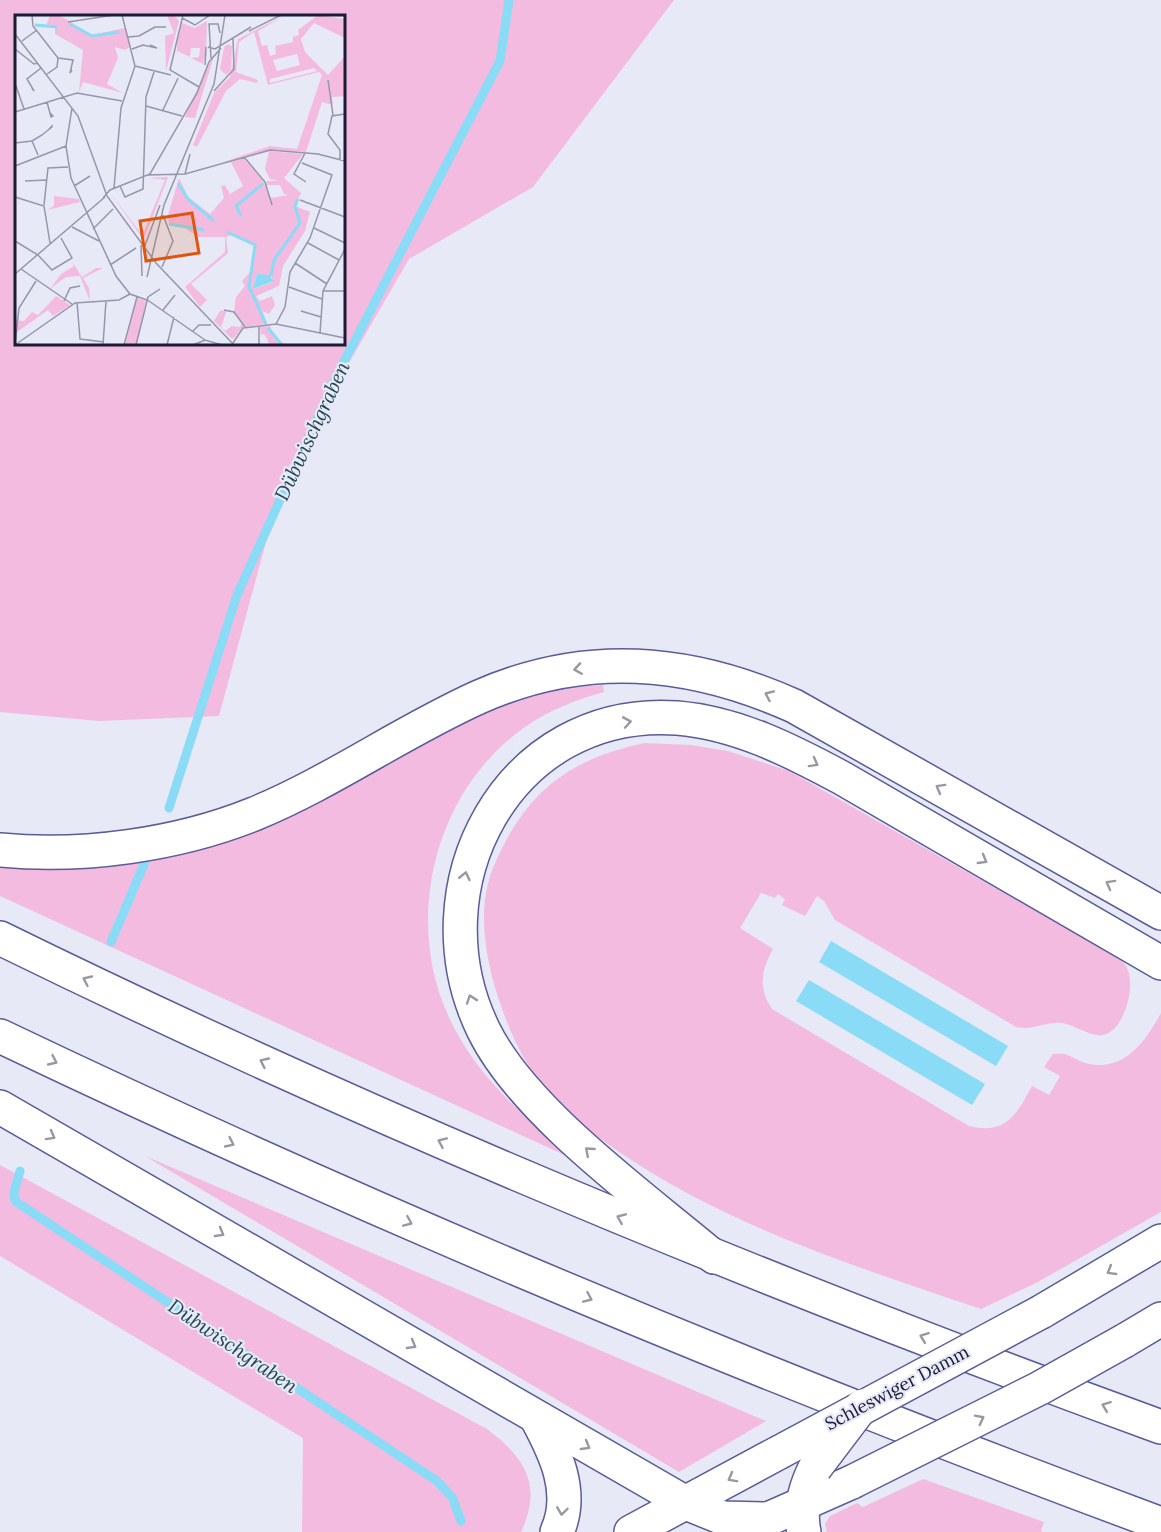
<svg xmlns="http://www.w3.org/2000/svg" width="1161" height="1532" font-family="Lora,serif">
	<rect width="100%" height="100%" fill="#e7e9f7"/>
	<g fill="#f4bbe0" fill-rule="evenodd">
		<path d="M0 0H674L533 187 409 259 284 475 219 716 99 721 0 712ZM16 16H344V344H16Z"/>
		<path d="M603 685 604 692C576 700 549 710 525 727 436 789 404 915 447 1013 472 1071 522 1117 572 1155L571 1158 0 896V865C56 862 118 863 172 855 202 851 231 840 259 829 350 794 429 727 522 698 549 689 576 687 603 685Z"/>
		<path d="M645 743 691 745 728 751 789 771 1115 956C1118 959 1124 962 1126 966 1137 983 1125 1031 1103 1035 1089 1037 1076 1025 1062 1023 1046 1021 1033 1031 1016 1027L835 920 824 901 817 896 805 916 782 905 785 899 778 894 775 898 761 893 740 928 773 949C761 971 758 987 772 1009L969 1126C1007 1135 1016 1115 1032 1086L1049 1095 1060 1076 1044 1067 1053 1054C1069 1051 1075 1061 1089 1064 1126 1071 1146 1040 1161 1013V1212L1036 1283 981 1309C854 1266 723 1225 612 1147 588 1130 563 1113 545 1089 520 1058 505 1021 494 984 484 947 478 905 493 868 524 794 567 759 645 743Z"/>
		<path d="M145 1156 766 1421 679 1472Z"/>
		<path d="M0 1165 487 1429C525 1458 543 1485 521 1532H302L303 1438 0 1256Z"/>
		<path d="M923 1479 1044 1522 1041 1531 1044 1532H827L825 1524 830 1516 857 1503 863 1507Z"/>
	</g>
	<g fill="#8adbf5">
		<path d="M831 941 1008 1046 996 1066 819 962Z"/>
		<path d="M809 980 985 1084 972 1105 796 1001Z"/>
	</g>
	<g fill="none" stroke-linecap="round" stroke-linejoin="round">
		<g stroke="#8adbf5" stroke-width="9">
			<path d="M169 808 237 595 335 379 500 61 509 0"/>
			<path d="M111 942 145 862"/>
			<path d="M20 1171 14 1192 15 1201 437 1481 452 1497 461 1521"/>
		</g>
		<defs>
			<g id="major">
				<path d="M1041 1312 1161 1241"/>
				<path d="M1124 1341 1161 1319"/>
				<path d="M741 1531 852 1482"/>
				<path d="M631 1532 778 1453"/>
			</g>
			<g id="highway">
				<path d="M0 850C82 858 177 845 254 814 332 782 401 732 479 697 585 650 689 659 794 706L1161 913"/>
				<path d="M0 938C377 1123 766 1283 1161 1427"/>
				<path d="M0 1036C379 1217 767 1378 1161 1524"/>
				<path d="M0 1107 686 1503 723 1518 766 1519"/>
				<path d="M714 1257C644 1198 524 1112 484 1031 413 887 508 706 677 718 737 723 790 750 842 778L1161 963"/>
				<path d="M536 1417C555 1452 575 1492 557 1532"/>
				<path d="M804 1532C799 1509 805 1488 815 1468"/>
			</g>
		</defs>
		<use href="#major" stroke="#595c97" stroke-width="36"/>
		<use href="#highway" stroke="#595c97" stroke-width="36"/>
		<use href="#major" stroke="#fff" stroke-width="33"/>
		<use href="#highway" stroke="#fff" stroke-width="33"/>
		<defs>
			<g id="major-bridge">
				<path d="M778 1453 1041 1312"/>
				<path d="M852 1482 1040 1388 1124 1341"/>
			</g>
			<path id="highway-bridge" d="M815 1468 862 1406"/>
		</defs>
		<use href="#major-bridge" stroke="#595c97" stroke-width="36" stroke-linecap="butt"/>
		<use href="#highway-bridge" stroke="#595c97" stroke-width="36" stroke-linecap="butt"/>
		<use href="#major-bridge" stroke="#fff" stroke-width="33"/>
		<use href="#highway-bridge" stroke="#fff" stroke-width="33"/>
	</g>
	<defs><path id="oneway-chevron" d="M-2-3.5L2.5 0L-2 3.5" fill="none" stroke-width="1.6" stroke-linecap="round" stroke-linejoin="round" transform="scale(1.5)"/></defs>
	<g stroke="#9898a3">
		<use href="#oneway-chevron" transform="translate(578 669) rotate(171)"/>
		<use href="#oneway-chevron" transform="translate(769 695) rotate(-156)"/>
		<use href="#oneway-chevron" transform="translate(627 722) rotate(-10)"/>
		<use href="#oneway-chevron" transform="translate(814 763) rotate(29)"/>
		<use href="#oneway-chevron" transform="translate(940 788) rotate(-151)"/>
		<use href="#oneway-chevron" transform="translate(983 860) rotate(30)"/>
		<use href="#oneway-chevron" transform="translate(465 876) rotate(-77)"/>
		<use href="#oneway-chevron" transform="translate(1110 884) rotate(-151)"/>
		<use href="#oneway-chevron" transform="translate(87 980) rotate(-155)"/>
		<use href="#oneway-chevron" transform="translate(471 999) rotate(-109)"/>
		<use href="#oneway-chevron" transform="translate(53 1061) rotate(25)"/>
		<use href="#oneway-chevron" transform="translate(264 1062) rotate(-155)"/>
		<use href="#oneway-chevron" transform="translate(51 1136) rotate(29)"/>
		<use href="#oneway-chevron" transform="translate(442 1142) rotate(-156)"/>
		<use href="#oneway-chevron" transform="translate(230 1143) rotate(25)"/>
		<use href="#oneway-chevron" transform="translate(589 1151) rotate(-139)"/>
		<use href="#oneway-chevron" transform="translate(621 1218) rotate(-157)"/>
		<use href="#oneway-chevron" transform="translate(408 1222) rotate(23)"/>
		<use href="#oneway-chevron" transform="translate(220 1233) rotate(30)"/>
		<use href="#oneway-chevron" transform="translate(1111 1271) rotate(149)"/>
		<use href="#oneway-chevron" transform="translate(588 1298) rotate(23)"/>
		<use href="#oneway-chevron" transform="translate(924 1337) rotate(-159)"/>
		<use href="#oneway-chevron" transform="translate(412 1345) rotate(30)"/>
		<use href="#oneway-chevron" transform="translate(1106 1406) rotate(-159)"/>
		<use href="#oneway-chevron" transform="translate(980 1419) rotate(-27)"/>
		<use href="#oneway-chevron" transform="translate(586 1446) rotate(30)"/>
		<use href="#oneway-chevron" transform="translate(732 1478) rotate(151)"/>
		<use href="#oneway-chevron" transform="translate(562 1511) rotate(98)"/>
	</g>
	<g text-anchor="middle" stroke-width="4.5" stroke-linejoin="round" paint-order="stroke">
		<g font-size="18" fill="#191a33" stroke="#e7e9f7">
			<text transform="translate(897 1388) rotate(-28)" y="6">Schleswiger Damm</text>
		</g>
		<g font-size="20" font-style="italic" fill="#214752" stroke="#e7e9f7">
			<text transform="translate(312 431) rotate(-65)" y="7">Dübwischgraben</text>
			<text transform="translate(233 1346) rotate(34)" y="7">Dübwischgraben</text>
		</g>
	</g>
	<g transform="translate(15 15)">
		<rect width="330" height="330" fill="#e7e9f7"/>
		<path d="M35 0H44L77 20 110 13 115 32 110 35 100 32 103 43 92 69 108 78 68 67 64 77 68 35 40 19V11H31ZM152 0H159L164 6 151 56 150 21 159 18ZM270 0 243 16 247 31 252 30 255 41 261 39 260 31 278 27V22L284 20 283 15 303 0 330 4V23L299 8 286 24 290 37 313 60 330 41V81L317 82 318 90 307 87 291 137 261 135 206 148 255 131 282 134 307 60 304 57 253 70 239 17 224 27 221 57 243 65 242 68 225 64 211 76 182 132 178 130 199 78 215 62 223 24ZM282 39 285 50 262 56 258 45ZM299 53 302 56 255 68V64ZM192 6 191 35 188 49 176 43 184 42 185 33H176L175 42 162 36V28L167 8 180 13ZM213 29 217 31 216 55 211 60 205 54 209 32ZM199 41 180 103 170 102 191 55ZM254 136 288 139 269 163 286 178 280 191 295 197 290 216 268 251 264 271 241 281 245 286 257 281 260 290 254 299 247 296 252 309 231 312 219 296 221 282 230 271 227 266 236 256 239 230 217 220 211 222 213 238 176 269 192 285 185 292 170 272 210 237V222H183L170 213 154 210 153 200 164 163 173 182 195 199 209 183 206 171 210 170 215 179 228 171 216 147 228 143 247 164 256 183 273 180 269 179 265 170H251L252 166H264L255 164 250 154ZM242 259 257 262 258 267 238 274ZM153 162 129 224H128L97 180 125 217 129 216 150 165 134 163ZM39 181 64 184 65 187 32 195 39 191ZM56 245 67 262 81 253H88L68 263 74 273 75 286 65 261 51 262 35 274 46 259 59 251ZM41 281 55 290 38 301 33 295 2 317 0 305 9 306 17 297 23 300ZM122 283 131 286 121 330H110ZM212 295 206 312 210 316 217 311 225 312 227 308 229 311 218 324 216 323 199 306 205 296ZM255 311 259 321 271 330H255L249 319 246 320 245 312Z" fill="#f4bbe0" fill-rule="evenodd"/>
		<path d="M242 259 254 260 259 266 238 274Z" fill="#8adbf5"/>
		<path fill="none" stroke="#8adbf5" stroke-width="3" d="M55 9 77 21 104 17M20 10 42 12M163 168 173 184 199 206M226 201 221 191 248 169M154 209 189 215M212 217 240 230 234 272 251 309M256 261 259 245 285 208 280 191 283 184M253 313 267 330"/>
		<path fill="none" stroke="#9596a9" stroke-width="1.5" d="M17 0 18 11 43 43 42 52 32 59M168 0 155 55 184 72M167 3 180 10 195 0M53 7 99 0M234 16 266 0M0 19 63 101 92 181 141 248 219 330M113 22 124 21 140 12H151M7 26 22 15M193 32 200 34 236 12M0 34 19 49 23 48M117 34 128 30 142 33 135 30M43 43 58 45 55 58 57 55M196 43 194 9H203L205 18M190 50 191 32M120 51 156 60M313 65 318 100M0 68 9 94M17 73 19 76 12 64 26 53M199 76 219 54 218 24M32 87 36 102 38 101 35 98M131 91 167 101M57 93 51 131 56 163 101 261 115 279 132 285M148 95 163 63M0 97 62 78 107 86M17 126 27 120 37 112V111L34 114M0 128 17 126 23 140M290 138 279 159 291 167M229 142 250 167 257 190M325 145V135L313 119 317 101 330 99M0 151 51 131M170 159 175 139M133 160 170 159 255 135 303 139 330 146M10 166 31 165M59 171 75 161M105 171 110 182 128 174 131 82 139 57M99 173 106 93 120 51 107 0M0 182 29 191 35 228M88 183 95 175 135 159 182 78 194 47 206 33M285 185 330 202M29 190 33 153 53 152M0 194V223M57 212 84 226M299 213 330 228M78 214 98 194M0 226 23 240 37 255 57 243 46 223M293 228 324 245M126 230 127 261M129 233 145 190M280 248 312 269M95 250 121 233M147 252 158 226 148 200M6 254 57 289M0 259 90 182M132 262 149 190 199 69 210 0M274 272 307 284M308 276H330M131 284 190 325M49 286 55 273 65 271M62 287 65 324 89 327M148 295 160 280M209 295 219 297 230 312M286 296 306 302M261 309 270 292 275 257 295 223 317 160 287 148M244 311V330M178 316 184 310H196M305 318 308 276 330 234M218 328 228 313 261 309 330 323M0 329 4 293 21 266M0 330 60 288 104 285 115 279M88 330 91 286M109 330 122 282M121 330 133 282 145 274M152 330 159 302M178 330 190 325 207 330"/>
		<path fill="#de560e" fill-opacity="0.15" stroke="#de560e" stroke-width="3" d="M177 198 184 238 131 246 125 206Z"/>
		<rect width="330" height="330" fill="none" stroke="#191a33" stroke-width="3"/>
	</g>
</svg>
